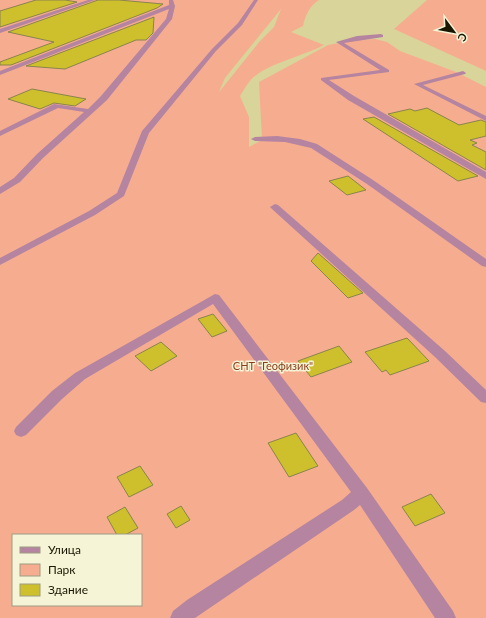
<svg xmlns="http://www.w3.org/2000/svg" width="486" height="618" font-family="Lato,sans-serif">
	<rect width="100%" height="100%" fill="#d9d49a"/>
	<g fill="#f6ad8f" fill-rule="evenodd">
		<path d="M0 0H319C310 5 305 16 303 26L291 32 324 45C303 56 273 62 255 76 249 80 244 90 240 96L249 117V147L262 140 259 82 328 45 355 40 375 39 387 42 400 51 456 72 486 87V618H0ZM281 9 274 27 260 41 219 92 225 78ZM13 535H141V605H13Z"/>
		<path d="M427 0H486V71L394 29Z"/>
	</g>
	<g fill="#cebf2c" stroke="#8a844d">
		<path d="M36 0H65L77 2 0 27V11Z"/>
		<path d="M98 0H119L163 4 157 8 11 65H0V62L54 42 8 32Z"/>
		<path d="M154 17 153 33 146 40H136L65 69 26 66Z"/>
		<path d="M32 89 86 99 75 106 54 103 40 109 8 99Z"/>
		<path d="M427 108 459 125 481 120 486 122V136L470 140 477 143 472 145 486 152V170L388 114 410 109 415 111Z"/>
		<path d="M374 117 478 176 458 181 363 119Z"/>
		<path d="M348 176 366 190 347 195 329 181Z"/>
		<path d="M318 253 363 293 348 298 311 261Z"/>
		<path d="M213 314 227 331 212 337 198 319Z"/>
		<path d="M407 338 429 361 390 375 386 370 382 372 365 352Z"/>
		<path d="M161 342 177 356 151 371 135 356Z"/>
		<path d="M339 346 352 362 311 377 298 361Z"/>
		<path d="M296 433 318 466 289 477 268 443Z"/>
		<path d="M140 466 153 485 129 497 117 477Z"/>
		<path d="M431 494 445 513 415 526 402 507Z"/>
		<path d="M181 506 190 520 176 528 167 514Z"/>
		<path d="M125 507 138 528 125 535H117L107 517Z"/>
	</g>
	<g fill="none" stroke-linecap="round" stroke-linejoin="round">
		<g fill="#b584a0" fill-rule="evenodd">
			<path d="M88 0H95L0 33V29Z"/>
			<path d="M169 0H173L175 6 172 19 107 100 43 158 20 182 0 194V187L14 178 37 154 84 112 58 108 0 136V131L54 104 88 109 101 96 166 19 169 9 0 75V71L169 5Z"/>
			<path d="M254 0H258L242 25 216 51 149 133 124 196 95 215 0 265V258L89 211 117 193 142 131 212 49 238 23Z"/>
			<path d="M381 34 383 35V37L344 43 389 70V72L329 80 354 96 486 172V179L348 100 321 80V78L380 70 336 42 357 36Z"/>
			<path d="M463 71 466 73 465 74 423 85 486 116V121L414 84Z"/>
			<path d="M277 136 300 139 317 144 373 180 486 259V267L482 266 367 184 311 148 285 142 255 141 251 139 255 137Z"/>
			<path d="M275 204 278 205 445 351 486 390V403L481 402 435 357 272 209 270 207Z"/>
			<path d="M215 294 219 295 367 488 453 611 456 618H435L360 505 354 510 195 618H170L173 611 187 600 342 500 351 492 213 304 85 379 62 399 26 435 21 437 16 435 14 431 16 427 52 391 75 373Z"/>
		</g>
	</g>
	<g text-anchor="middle" stroke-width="3" stroke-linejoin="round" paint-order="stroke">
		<g font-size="11" fill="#883e1b" stroke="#f6f4d7">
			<text x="273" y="370">СНТ "Геофизик"</text>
		</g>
	</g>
	<rect x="12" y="534" width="130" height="72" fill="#f6f4d7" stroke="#9e9c82"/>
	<rect x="20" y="547" width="20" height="6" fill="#b584a0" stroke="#9e9c82"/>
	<text x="48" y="554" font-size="12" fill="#191702">Улица</text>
	<rect x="20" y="564" width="20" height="12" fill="#f6ad8f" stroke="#9e9c82"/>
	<text x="48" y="574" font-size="12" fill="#191702">Парк</text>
	<rect x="20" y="584" width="20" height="12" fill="#cebf2c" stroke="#9e9c82"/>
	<text x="48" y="594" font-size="12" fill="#191702">Здание</text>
	<g transform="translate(454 32) rotate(122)" stroke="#f6f4d7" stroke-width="3" paint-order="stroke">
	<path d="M0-3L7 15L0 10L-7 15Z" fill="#191702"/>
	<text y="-6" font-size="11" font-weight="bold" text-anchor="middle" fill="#191702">С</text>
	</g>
</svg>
